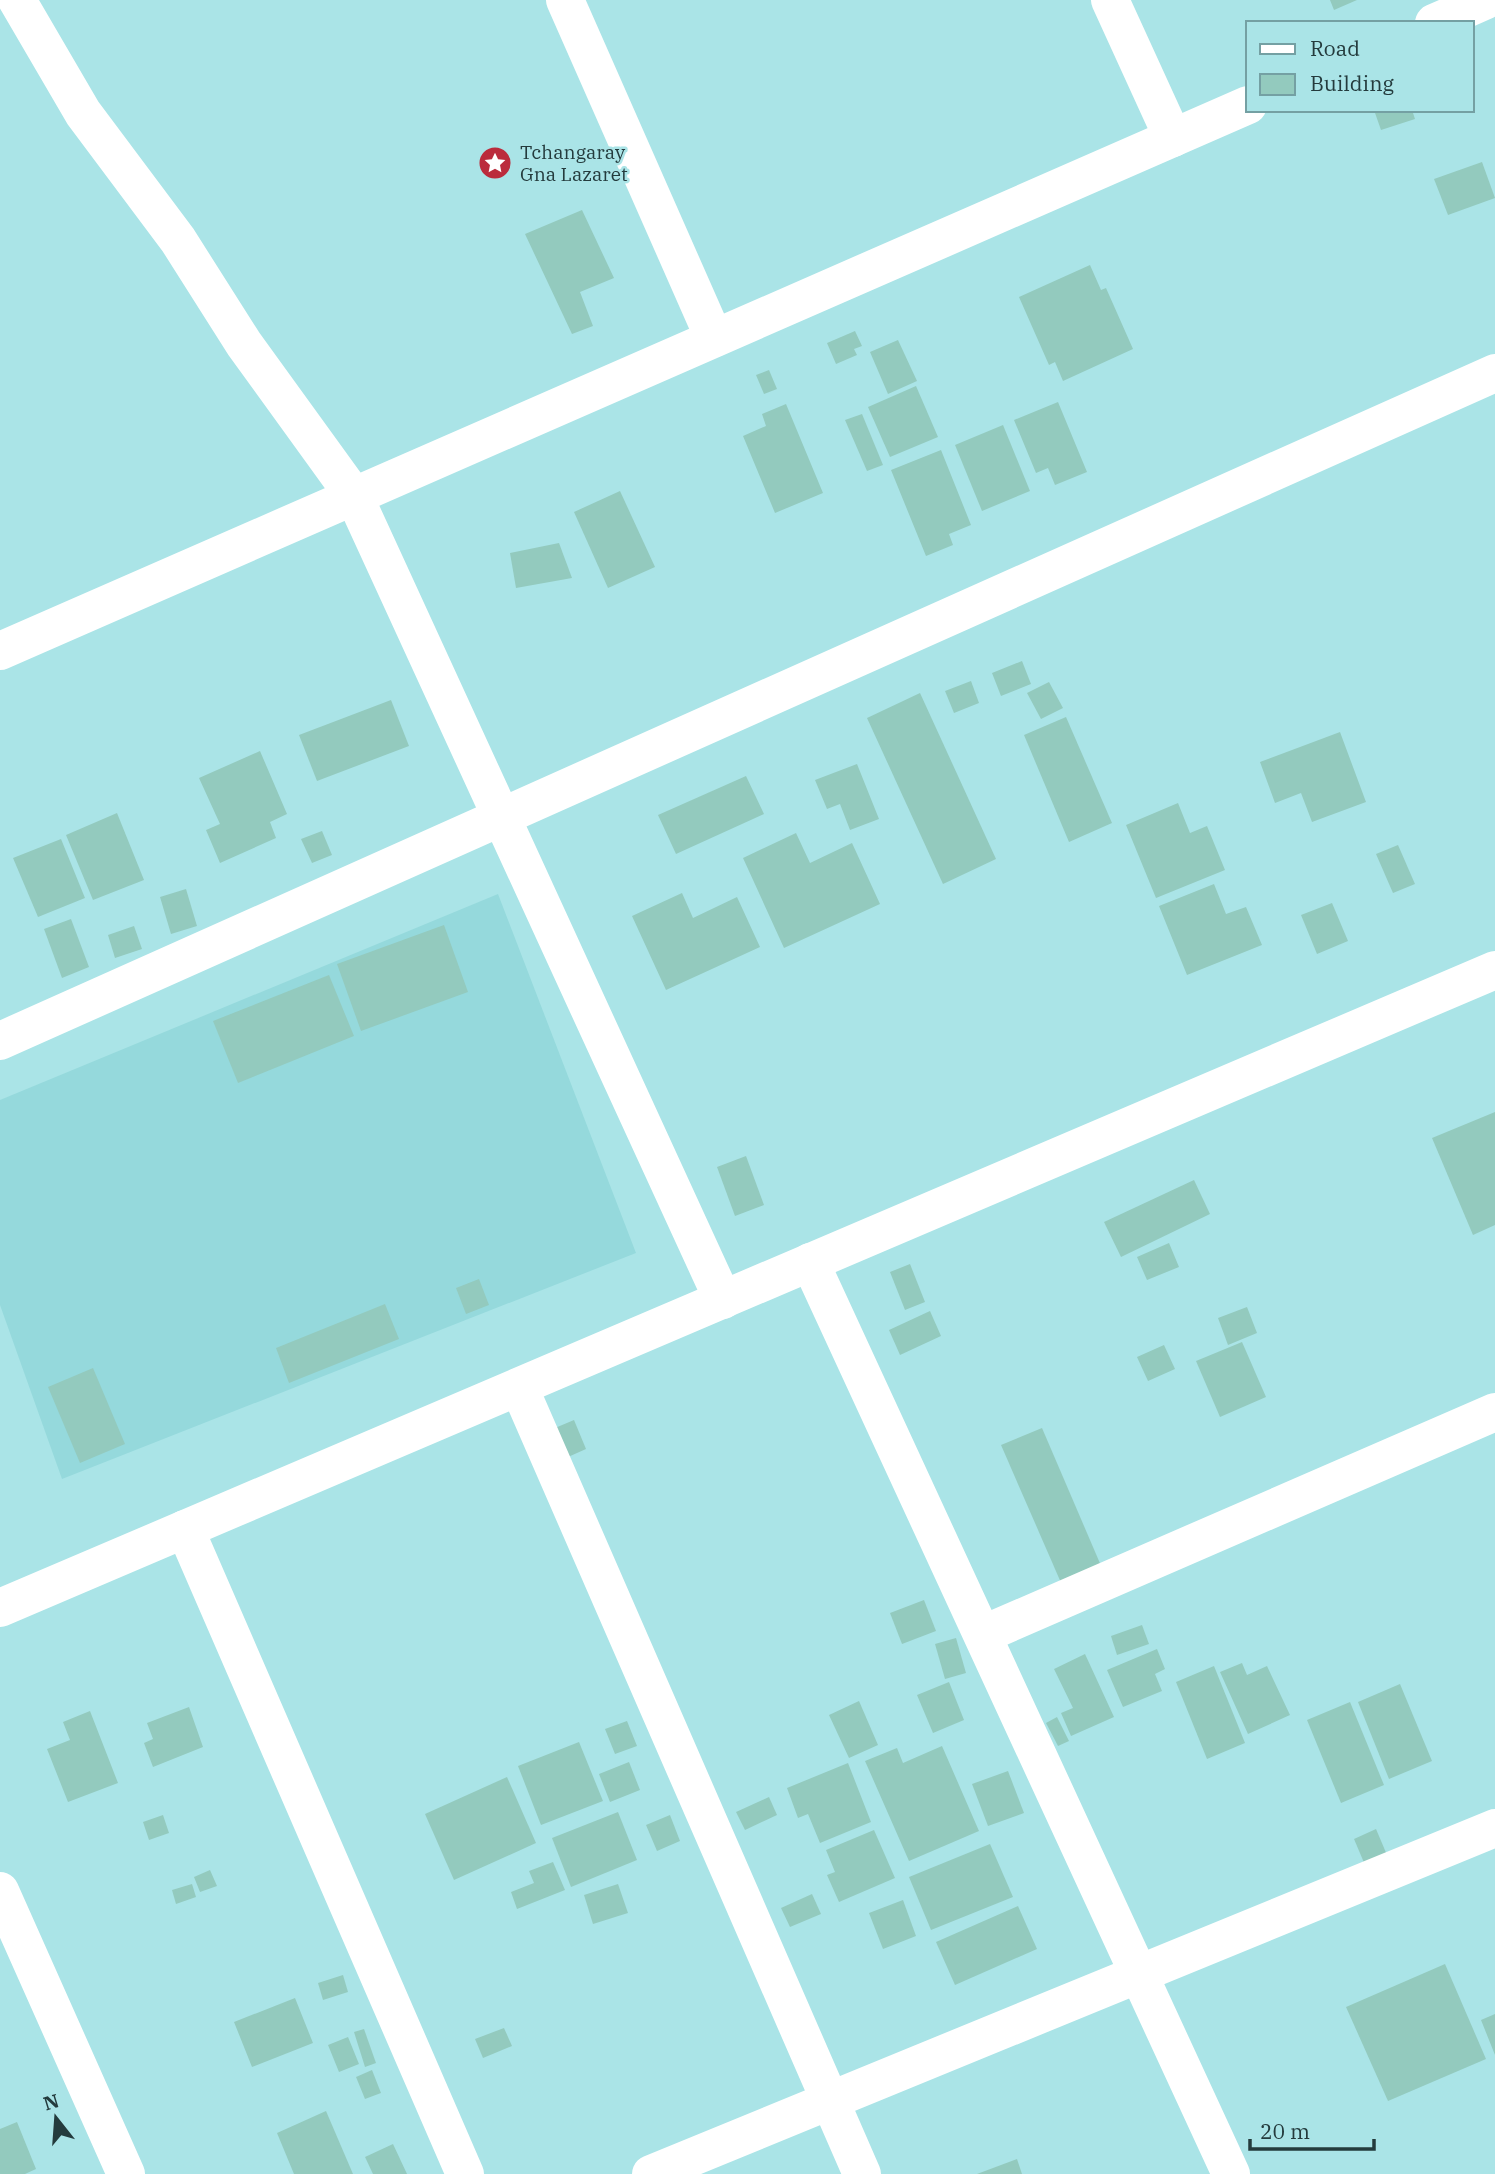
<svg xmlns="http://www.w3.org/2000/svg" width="1495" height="2174" font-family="'IBM Plex Serif',serif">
	<rect width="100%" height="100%" fill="#aae4e7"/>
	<path fill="#95d9dc" d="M498 894 636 1253 62 1479 0 1305V1100Z"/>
	<g fill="#93cabe">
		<path d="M1330 0H1357L1334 10Z"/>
		<path d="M1374 110H1412L1415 119 1381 130Z"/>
		<path d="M1482 162 1495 198 1448 215 1434 179Z"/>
		<path d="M582 210 614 278 580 292 593 326 572 334 525 234Z"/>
		<path d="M1090 265 1101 290 1106 288 1133 349 1063 381 1055 362 1049 365 1019 297Z"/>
		<path d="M855 331 862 346 854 349 857 355 836 364 827 343Z"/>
		<path d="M898 340 917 381 888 394 870 352Z"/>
		<path d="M769 370 777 389 764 394 756 375Z"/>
		<path d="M916 386 938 437 890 457 868 407Z"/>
		<path d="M1058 402 1087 472 1055 485 1048 468 1036 473 1014 420Z"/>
		<path d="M786 404 823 493 775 513 743 436 766 426 762 414Z"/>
		<path d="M862 414 883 465 867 471 845 420Z"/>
		<path d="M1003 425 1030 491 982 511 955 445Z"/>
		<path d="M941 450 971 525 949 534 953 545 926 556 891 470Z"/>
		<path d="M620 491 655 567 608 588 574 512Z"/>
		<path d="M559 543 572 578 516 588 510 553Z"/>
		<path d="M1022 661 1031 684 1001 696 992 673Z"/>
		<path d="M971 681 979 703 954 713 945 691Z"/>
		<path d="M1049 682 1063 708 1041 719 1027 693Z"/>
		<path d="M920 693 996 859 943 884 867 718Z"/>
		<path d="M391 700 409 746 317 781 299 735Z"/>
		<path d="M1066 717 1112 823 1069 842 1024 735Z"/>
		<path d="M1340 732 1366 802 1312 822 1301 793 1275 803 1260 762Z"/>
		<path d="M260 751 287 814 270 822 276 838 220 863 206 830 220 824 199 778Z"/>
		<path d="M857 764 879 819 850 830 840 804 827 809 815 780Z"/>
		<path d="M746 776 764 814 676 854 658 815Z"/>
		<path d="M1178 803 1190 833 1207 826 1225 870 1156 898 1126 825Z"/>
		<path d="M117 813 144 880 93 900 66 835Z"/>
		<path d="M322 831 332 855 312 863 301 839Z"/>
		<path d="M796 833 810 863 852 843 880 904 784 948 743 858Z"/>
		<path d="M61 839 85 898 38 917 13 858Z"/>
		<path d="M1398 845 1415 884 1393 893 1376 854Z"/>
		<path d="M1214 884 1226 914 1246 907 1262 945 1187 975 1159 906Z"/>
		<path d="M186 889 197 926 171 934 160 897Z"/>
		<path d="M682 893 693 918 737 897 760 947 666 990 632 916Z"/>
		<path d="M1332 903 1348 941 1317 954 1301 915Z"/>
		<path d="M71 919 89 967 62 978 44 929Z"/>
		<path d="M444 925 468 992 361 1031 337 964Z"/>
		<path d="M134 926 142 949 115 958 108 935Z"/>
		<path d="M329 975 354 1036 238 1083 213 1021Z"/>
		<path d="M1495 1112V1225L1473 1235 1432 1138Z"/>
		<path d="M746 1156 764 1205 735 1216 717 1167Z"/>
		<path d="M1194 1180 1210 1214 1121 1257 1104 1222Z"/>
		<path d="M1169 1243 1179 1267 1147 1280 1137 1257Z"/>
		<path d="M910 1264 925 1302 905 1310 890 1272Z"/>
		<path d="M479 1279 489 1305 466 1314 456 1288Z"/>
		<path d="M385 1304 399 1339 289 1383 276 1348Z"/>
		<path d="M1247 1307 1257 1333 1228 1345 1218 1318Z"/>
		<path d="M930 1311 941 1336 900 1355 889 1330Z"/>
		<path d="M1242 1342 1266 1397 1220 1417 1196 1361Z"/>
		<path d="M1164 1345 1175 1369 1148 1381 1137 1357Z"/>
		<path d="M93 1368 125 1444 80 1463 48 1387Z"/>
		<path d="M574 1420 586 1449 568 1457 555 1428Z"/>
		<path d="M1042 1428 1102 1568 1062 1585 1001 1445Z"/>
		<path d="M924 1600 936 1631 902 1644 890 1613Z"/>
		<path d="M1142 1625 1149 1644 1117 1655 1111 1636Z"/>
		<path d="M956 1638 966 1673 945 1679 935 1644Z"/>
		<path d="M1157 1649 1165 1669 1155 1674 1162 1691 1123 1707 1107 1670Z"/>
		<path d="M1085 1654 1114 1717 1071 1736 1061 1713 1073 1708 1054 1669Z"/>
		<path d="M1242 1663 1247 1675 1267 1666 1290 1715 1248 1734 1220 1672Z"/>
		<path d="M1214 1666 1245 1743 1207 1759 1176 1682Z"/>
		<path d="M949 1682 964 1720 933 1733 917 1695Z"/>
		<path d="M1400 1684 1432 1761 1389 1779 1358 1702Z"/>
		<path d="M859 1701 878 1745 849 1758 829 1715Z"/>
		<path d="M1350 1702 1384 1785 1341 1803 1307 1720Z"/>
		<path d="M189 1707 203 1747 153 1767 144 1743 153 1739 147 1723Z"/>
		<path d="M90 1711 118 1783 68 1802 47 1749 70 1740 63 1722Z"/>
		<path d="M1057 1717 1069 1741 1058 1746 1046 1723Z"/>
		<path d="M627 1721 637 1746 615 1754 605 1729Z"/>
		<path d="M579 1742 603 1801 541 1825 518 1766Z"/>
		<path d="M942 1746 979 1831 909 1861 865 1761 897 1748 903 1763Z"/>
		<path d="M629 1762 640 1790 610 1802 599 1774Z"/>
		<path d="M848 1763 871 1822 820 1843 808 1814 798 1818 787 1788Z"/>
		<path d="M1008 1771 1024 1813 988 1826 972 1784Z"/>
		<path d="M507 1777 536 1843 454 1880 425 1814Z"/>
		<path d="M769 1797 777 1815 745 1830 736 1812Z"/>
		<path d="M618 1812 637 1860 571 1887 552 1838Z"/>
		<path d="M163 1815 169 1833 149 1840 143 1822Z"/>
		<path d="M670 1815 680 1841 657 1851 646 1825Z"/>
		<path d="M1376 1829 1387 1855 1365 1865 1354 1839Z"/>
		<path d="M874 1830 895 1878 839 1902 827 1875 835 1872 826 1850Z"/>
		<path d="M990 1844 1013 1897 931 1930 909 1877Z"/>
		<path d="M553 1862 565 1890 517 1909 511 1892 534 1883 529 1871Z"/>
		<path d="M210 1870 217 1886 200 1892 194 1877Z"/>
		<path d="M192 1884 196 1897 176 1904 172 1890Z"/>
		<path d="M618 1884 628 1913 593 1924 584 1895Z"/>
		<path d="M812 1894 821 1914 790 1927 781 1908Z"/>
		<path d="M903 1900 916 1936 883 1949 869 1913Z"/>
		<path d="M1018 1906 1037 1949 955 1985 936 1942Z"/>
		<path d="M1445 1964 1486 2059 1388 2101 1346 2007Z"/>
		<path d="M343 1975 348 1992 323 2000 318 1983Z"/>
		<path d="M295 1998 313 2043 252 2067 234 2022Z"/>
		<path d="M1495 2014V2055L1481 2020Z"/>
		<path d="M504 2028 512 2046 483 2058 475 2039Z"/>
		<path d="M364 2029 376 2063 365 2067 354 2032Z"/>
		<path d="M348 2037 359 2064 339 2072 328 2045Z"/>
		<path d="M372 2070 381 2093 365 2099 356 2077Z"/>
		<path d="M326 2111 353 2174H294L277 2133Z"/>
		<path d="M17 2122 36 2169 25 2174H0V2129Z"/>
		<path d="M393 2144 407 2174H373L365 2157Z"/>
		<path d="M1017 2159 1022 2174H977Z"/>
	</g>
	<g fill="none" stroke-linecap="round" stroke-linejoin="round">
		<g stroke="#fff" stroke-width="38">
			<path d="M17 0 83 113 178 240 244 344 354 496 723 1300"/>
			<path d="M565 0 714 338"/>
			<path d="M1110 0 1173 138"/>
			<path d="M1434 23 1486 0"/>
			<path d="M0 651 1248 105"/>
			<path d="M0 1041 1495 373"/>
			<path d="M810 1262 1231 2174"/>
			<path d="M519 1387 862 2174"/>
			<path d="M185 1529 465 2174"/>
			<path d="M0 1608 1495 970"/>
			<path d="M984 1634 1495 1412"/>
			<path d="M0 1891 126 2174"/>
			<path d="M651 2174 1495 1828"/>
		</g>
	</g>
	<defs>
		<symbol id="sight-disc" viewBox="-11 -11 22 22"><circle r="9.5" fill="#bb2b3c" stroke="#aae4e7"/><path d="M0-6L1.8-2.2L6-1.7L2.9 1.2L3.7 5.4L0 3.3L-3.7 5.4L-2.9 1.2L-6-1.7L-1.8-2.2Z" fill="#fff"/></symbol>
	</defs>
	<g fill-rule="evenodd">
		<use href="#sight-disc" x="476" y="144" width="38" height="38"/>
	</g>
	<g text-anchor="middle" stroke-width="5" stroke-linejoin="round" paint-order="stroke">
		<g font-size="19" fill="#243b3d" stroke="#aae4e7" text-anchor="start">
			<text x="520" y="159">Tchangaray<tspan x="520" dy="22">Gna Lazaret</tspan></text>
		</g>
	</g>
	<rect x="1246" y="21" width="228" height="91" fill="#aae4e7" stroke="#74a0a3" stroke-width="2"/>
	<rect x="1260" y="44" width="35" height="10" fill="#ffffff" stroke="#74a0a3" stroke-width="2"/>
	<text x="1310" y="56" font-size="21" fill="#243b3d">Road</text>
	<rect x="1260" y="74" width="35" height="21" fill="#93cabe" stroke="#74a0a3" stroke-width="2"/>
	<text x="1310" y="91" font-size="21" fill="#243b3d">Building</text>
	<g transform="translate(56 2118) rotate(343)" stroke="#aae4e7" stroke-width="5" paint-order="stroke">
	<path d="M0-5L12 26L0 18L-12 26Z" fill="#243b3d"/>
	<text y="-10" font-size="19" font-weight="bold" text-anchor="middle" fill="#243b3d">N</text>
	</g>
	<path d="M1250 2139v10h124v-10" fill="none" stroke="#243b3d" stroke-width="3.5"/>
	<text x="1260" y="2139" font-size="21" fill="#243b3d" stroke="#aae4e7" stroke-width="5" paint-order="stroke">20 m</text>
</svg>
